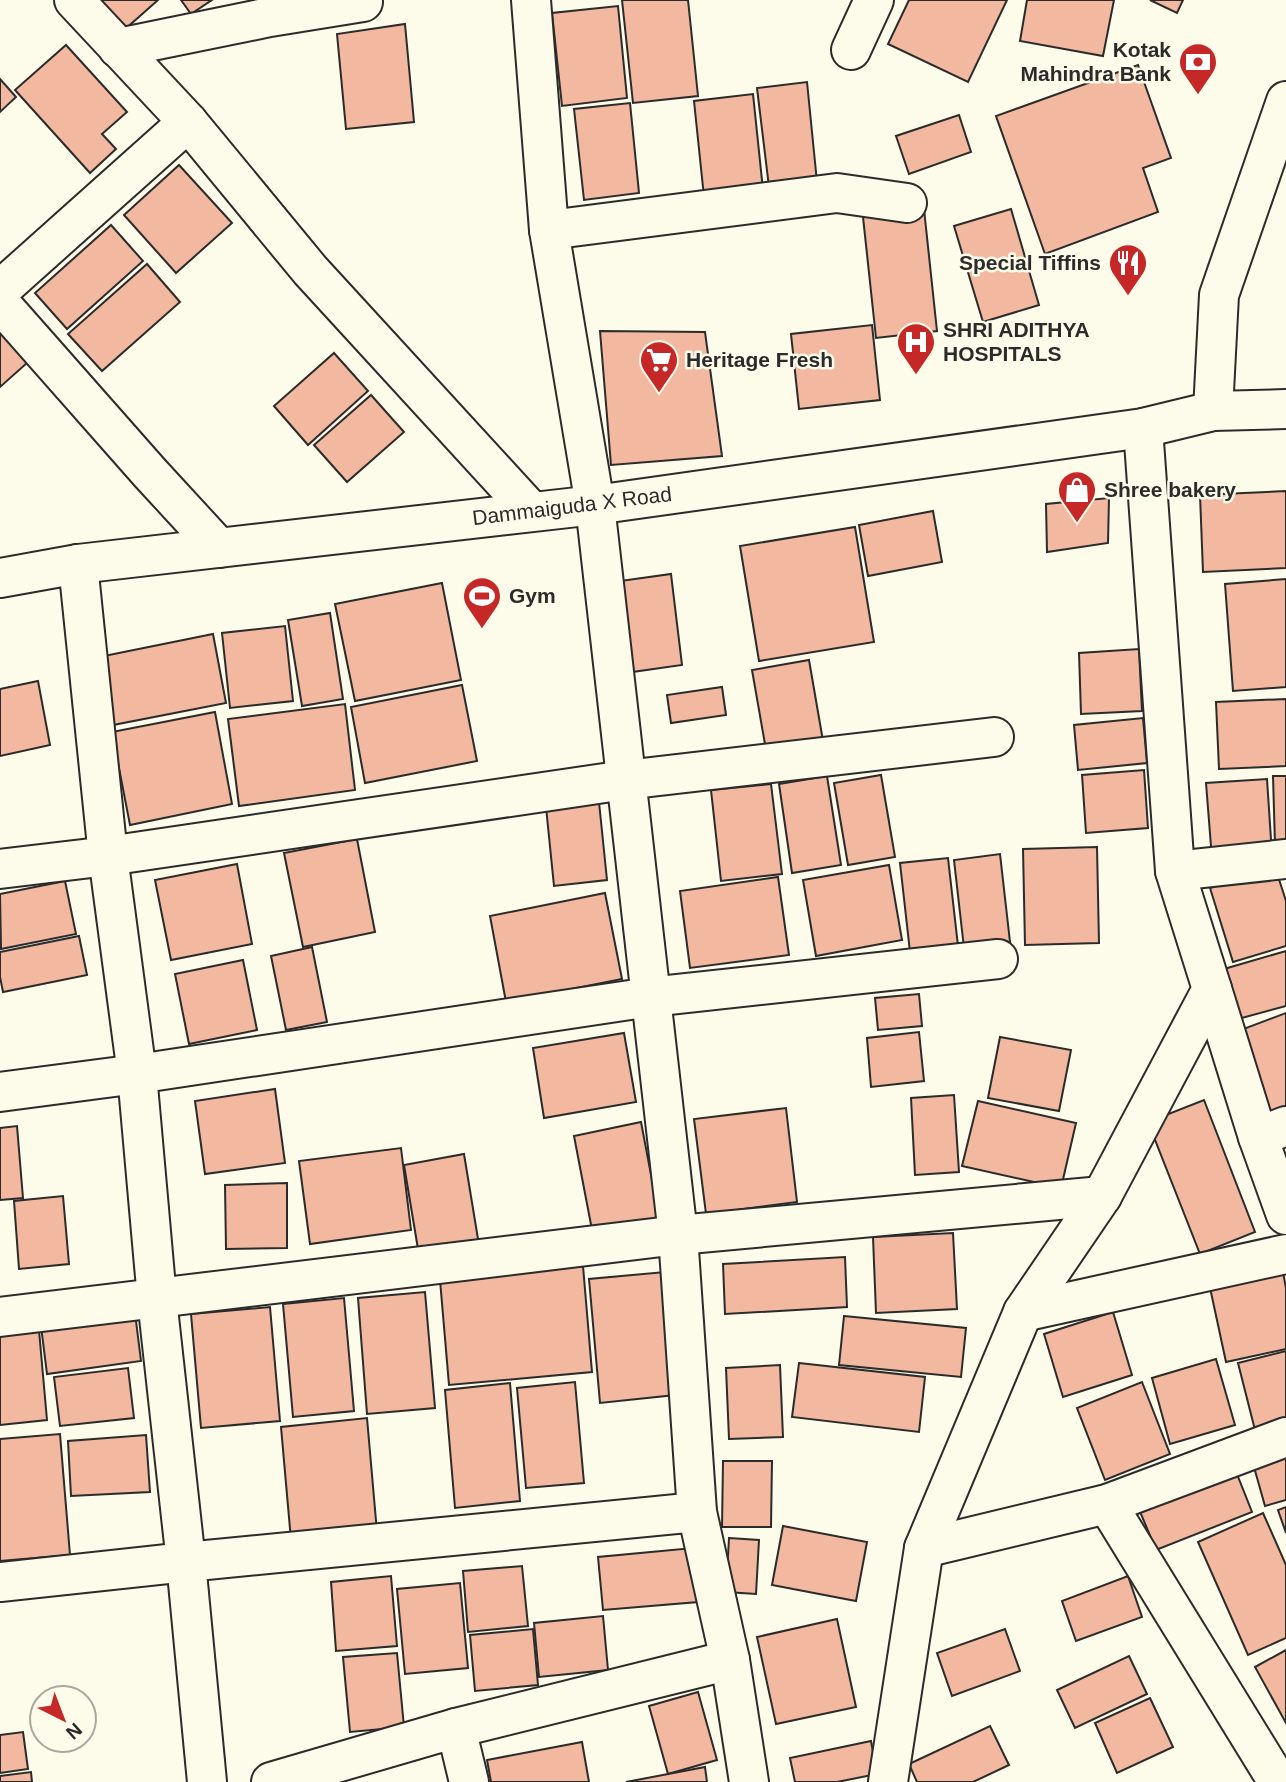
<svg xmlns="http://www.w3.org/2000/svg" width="1286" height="1782" font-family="Helvetica,sans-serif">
	<rect width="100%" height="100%" fill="#fdfbea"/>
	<g fill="#f2b8a0" stroke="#2b2b2b" stroke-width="2">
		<path d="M95 0H158L123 31Z"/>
		<path d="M181 0H212L191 14Z"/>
		<path d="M622 0H688L698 96 633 103Z"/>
		<path d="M909 0H1007L968 82 888 44Z"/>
		<path d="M1027 0H1114L1103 56 1020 41Z"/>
		<path d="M1150 0H1183L1177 13Z"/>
		<path d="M618 6 627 98 562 106 552 13Z"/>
		<path d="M405 24 414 122 346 129 337 34Z"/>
		<path d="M66 45 127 112 102 134 116 149 90 173 15 90Z"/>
		<path d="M1138 65 1171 158 1143 168 1158 212 1045 254 996 116Z"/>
		<path d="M0 79 16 97 0 112Z"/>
		<path d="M807 82 817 182 769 187 757 88Z"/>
		<path d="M753 94 763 190 704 197 694 101Z"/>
		<path d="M630 103 639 193 584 200 574 109Z"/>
		<path d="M959 115 971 152 909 174 896 136Z"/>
		<path d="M179 165 232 223 176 273 124 215Z"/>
		<path d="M924 209 937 331 876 338 863 217Z"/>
		<path d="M1011 209 1039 305 983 322 954 226Z"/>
		<path d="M111 225 143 261 67 329 35 293Z"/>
		<path d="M147 264 180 302 102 371 68 334Z"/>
		<path d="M872 325 880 400 799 409 791 334Z"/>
		<path d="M600 331 705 332 722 456 611 465Z"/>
		<path d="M0 332 27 363 0 387Z"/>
		<path d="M334 353 368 391 308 445 274 406Z"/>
		<path d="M371 395 404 432 347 482 314 445Z"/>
		<path d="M1286 491V568L1203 572 1200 495Z"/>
		<path d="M1109 498 1108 543 1047 552 1046 504Z"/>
		<path d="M933 511 942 562 868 576 859 525Z"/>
		<path d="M855 527 874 642 759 661 740 546Z"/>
		<path d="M671 574 682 665 625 673 613 582Z"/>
		<path d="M1286 579V687L1233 691 1225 584Z"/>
		<path d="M442 583 461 680 355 701 335 604Z"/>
		<path d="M330 613 343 699 302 706 288 620Z"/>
		<path d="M285 626 293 701 230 708 222 633Z"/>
		<path d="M213 634 226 703 113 725 99 657Z"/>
		<path d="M1139 649 1142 711 1081 714 1079 653Z"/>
		<path d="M809 660 823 741 766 750 752 670Z"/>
		<path d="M38 681 50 745 0 756V689Z"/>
		<path d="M462 685 477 761 365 783 351 707Z"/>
		<path d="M722 687 726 715 671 723 667 695Z"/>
		<path d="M1286 699V766L1219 769 1216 702Z"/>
		<path d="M345 704 355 790 239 806 228 719Z"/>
		<path d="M215 712 232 804 130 825 112 732Z"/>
		<path d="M1143 718 1147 763 1078 770 1074 725Z"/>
		<path d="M1144 770 1148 828 1086 833 1082 775Z"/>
		<path d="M881 775 895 857 848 865 834 783Z"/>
		<path d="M827 776 841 865 792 873 779 784Z"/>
		<path d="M1273 776H1286V844L1275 845Z"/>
		<path d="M1267 779 1272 855 1212 859 1206 783Z"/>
		<path d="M771 784 782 874 721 881 711 790Z"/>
		<path d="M599 802 607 880 554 886 546 807Z"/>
		<path d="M357 839 375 932 303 947 284 853Z"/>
		<path d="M1097 847 1099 943 1025 945 1023 849Z"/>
		<path d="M1000 854 1010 942 964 948 954 860Z"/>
		<path d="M948 858 958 946 910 952 900 863Z"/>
		<path d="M237 864 252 944 171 960 155 880Z"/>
		<path d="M889 865 902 940 816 956 803 880Z"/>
		<path d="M1275 867 1286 901V946L1233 962 1210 888Z"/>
		<path d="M778 877 789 955 690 968 680 891Z"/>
		<path d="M65 881 76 934 1 949 0 894Z"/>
		<path d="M605 893 622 979 506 1002 490 916Z"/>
		<path d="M79 936 87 975 3 992 0 977V952Z"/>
		<path d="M312 947 327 1022 286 1030 271 956Z"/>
		<path d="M1286 951V1006L1238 1019 1224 969Z"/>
		<path d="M243 960 257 1030 189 1044 175 974Z"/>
		<path d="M919 994 922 1026 878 1030 875 998Z"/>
		<path d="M1286 1013V1112L1270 1118 1238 1031Z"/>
		<path d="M919 1032 924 1081 871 1087 867 1038Z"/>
		<path d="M624 1033 636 1102 544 1118 533 1048Z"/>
		<path d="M1000 1037 1071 1050 1059 1111 988 1098Z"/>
		<path d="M275 1089 285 1163 205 1174 195 1101Z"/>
		<path d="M954 1095 959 1172 915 1175 911 1098Z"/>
		<path d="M1204 1100 1255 1232 1200 1254 1148 1122Z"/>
		<path d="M978 1101 1076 1123 1061 1188 962 1166Z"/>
		<path d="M786 1108 797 1202 706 1214 694 1119Z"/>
		<path d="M641 1122 660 1222 593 1235 574 1136Z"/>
		<path d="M17 1126 23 1198 0 1200V1128Z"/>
		<path d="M401 1148 411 1230 310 1244 299 1161Z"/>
		<path d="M464 1154 479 1245 419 1255 404 1165Z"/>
		<path d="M287 1183V1248L226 1249 225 1185Z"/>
		<path d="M63 1196 69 1264 19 1269 14 1201Z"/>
		<path d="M953 1233 957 1309 876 1313 873 1237Z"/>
		<path d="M845 1257 847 1307 725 1314 723 1264Z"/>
		<path d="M583 1266 592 1372 449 1385 440 1280Z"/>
		<path d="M1282 1267 1286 1288V1349L1226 1362 1209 1283Z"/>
		<path d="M665 1272 675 1395 600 1403 589 1279Z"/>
		<path d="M425 1292 435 1408 367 1414 358 1298Z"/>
		<path d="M344 1298 354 1411 293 1417 283 1304Z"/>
		<path d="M134 1305 141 1361 47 1374 40 1318Z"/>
		<path d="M270 1307 280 1421 201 1428 191 1314Z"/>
		<path d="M1113 1312 1132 1375 1063 1397 1044 1334Z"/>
		<path d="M844 1316 966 1328 961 1377 839 1365Z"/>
		<path d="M38 1319 47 1420 0 1425V1322Z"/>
		<path d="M1286 1351V1422L1255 1430 1238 1363Z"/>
		<path d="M1216 1359 1235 1425 1170 1444 1152 1378Z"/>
		<path d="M799 1363 925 1377 919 1432 792 1417Z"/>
		<path d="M780 1365 783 1437 729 1439 726 1368Z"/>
		<path d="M128 1368 134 1418 60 1426 54 1377Z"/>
		<path d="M575 1382 584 1483 526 1488 517 1388Z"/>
		<path d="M1142 1382 1170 1454 1105 1480 1077 1408Z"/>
		<path d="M510 1383 520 1501 455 1508 445 1390Z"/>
		<path d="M367 1418 377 1532 291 1540 281 1427Z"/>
		<path d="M60 1434 70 1555 0 1561V1439Z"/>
		<path d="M146 1435 150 1492 71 1496 68 1441Z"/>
		<path d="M1286 1450V1500L1265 1506 1252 1460Z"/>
		<path d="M723 1461H772L771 1527H722Z"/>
		<path d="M1233 1464 1252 1512 1156 1550 1136 1502Z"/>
		<path d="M1286 1507V1533L1278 1510Z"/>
		<path d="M1263 1513 1286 1565V1638L1248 1655 1198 1542Z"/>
		<path d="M783 1526 867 1542 856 1601 772 1585Z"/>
		<path d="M729 1538 759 1540 756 1594 726 1592Z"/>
		<path d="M693 1548 698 1602 603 1610 598 1557Z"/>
		<path d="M522 1566 528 1626 468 1632 463 1571Z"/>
		<path d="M391 1576 397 1646 336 1651 331 1582Z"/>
		<path d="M1128 1576 1142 1617 1076 1641 1062 1601Z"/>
		<path d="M460 1583 468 1668 405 1674 397 1589Z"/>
		<path d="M603 1616 608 1670 539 1677 534 1623Z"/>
		<path d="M837 1619 856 1707 776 1724 757 1637Z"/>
		<path d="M533 1629 538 1685 475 1691 470 1635Z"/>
		<path d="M1005 1629 1020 1671 952 1696 937 1653Z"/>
		<path d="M1286 1650V1723L1255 1667Z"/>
		<path d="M397 1653 404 1727 350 1732 343 1657Z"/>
		<path d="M1129 1656 1147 1694 1075 1728 1057 1690Z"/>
		<path d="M698 1692 717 1760 668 1774 649 1706Z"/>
		<path d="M1150 1698 1173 1747 1117 1773 1095 1723Z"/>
		<path d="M990 1726 1009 1765 973 1782H917L909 1764Z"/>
		<path d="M23 1732 28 1769 0 1773V1735Z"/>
		<path d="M871 1741 877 1774 837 1782H795L790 1758Z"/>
		<path d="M582 1742 589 1782H491L487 1760Z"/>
		<path d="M705 1767 707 1782H626Z"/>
		<path d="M31 1772 32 1782H0V1776Z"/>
	</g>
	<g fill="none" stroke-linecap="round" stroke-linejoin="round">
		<defs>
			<g id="street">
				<path d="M74 0 188 122 310 270 531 511"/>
				<path d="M531 0 549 230 595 505 678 1235 697 1512 730 1660 749 1782"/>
				<path d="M118 48 270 17 363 2"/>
				<path d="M851 50 874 0"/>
				<path d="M549 230 837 193 907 203"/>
				<path d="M0 290 188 122"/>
				<path d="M0 303 150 473 219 548"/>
				<path d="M78 564 108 856 137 1074 157 1299 186 1562 207 1782"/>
				<path d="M0 869 108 856 625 780 994 737"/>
				<path d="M1175 871 1286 859"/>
				<path d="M1212 989 1258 1137 1286 1126"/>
				<path d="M0 1092 137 1074 650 997 998 959"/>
				<path d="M1258 1137 1286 1215"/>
				<path d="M1023 1312 1286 1254"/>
				<path d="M0 1317 678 1235 1102 1196"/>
				<path d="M1107 1504 1278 1782"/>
				<path d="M924 1548 1107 1504 1286 1437"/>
				<path d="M0 1582 186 1562 697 1512"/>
				<path d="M456 1728 469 1782"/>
				<path d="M271 1782 456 1728 730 1660"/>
				<path d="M888 1782 924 1548 1023 1312 1102 1196 1212 989 1175 871 1143 428"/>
			</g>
			<g id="secondary">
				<path d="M1213 411 1219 295 1286 101"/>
				<path d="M0 578 78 564 595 505 1143 428 1213 411 1286 409"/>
			</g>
		</defs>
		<use href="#street" stroke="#2b2b2b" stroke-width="42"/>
		<use href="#secondary" stroke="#2b2b2b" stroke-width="42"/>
		<use href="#street" stroke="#fdfbea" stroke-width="38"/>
		<use href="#secondary" stroke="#fdfbea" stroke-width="38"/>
	</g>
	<defs>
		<symbol id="bank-pin" viewBox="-11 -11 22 30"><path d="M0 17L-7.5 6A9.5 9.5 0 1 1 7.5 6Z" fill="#c62828" stroke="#fdfbea"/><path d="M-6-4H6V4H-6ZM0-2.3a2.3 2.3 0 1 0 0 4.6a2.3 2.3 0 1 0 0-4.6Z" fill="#fff"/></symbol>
		<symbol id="restaurant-pin" viewBox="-11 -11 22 30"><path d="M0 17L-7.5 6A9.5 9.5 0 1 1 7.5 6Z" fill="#c62828" stroke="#fdfbea"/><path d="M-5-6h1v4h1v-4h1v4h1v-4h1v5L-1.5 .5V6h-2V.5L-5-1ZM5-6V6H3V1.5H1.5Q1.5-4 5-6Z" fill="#fff"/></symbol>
		<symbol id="hospital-pin" viewBox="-11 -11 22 30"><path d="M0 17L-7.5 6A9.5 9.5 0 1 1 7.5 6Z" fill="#c62828" stroke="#fdfbea"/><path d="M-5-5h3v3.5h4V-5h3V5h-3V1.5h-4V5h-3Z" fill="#fff"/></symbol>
		<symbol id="supermarket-pin" viewBox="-11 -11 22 30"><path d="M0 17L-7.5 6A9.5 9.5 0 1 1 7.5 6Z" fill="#c62828" stroke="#fdfbea"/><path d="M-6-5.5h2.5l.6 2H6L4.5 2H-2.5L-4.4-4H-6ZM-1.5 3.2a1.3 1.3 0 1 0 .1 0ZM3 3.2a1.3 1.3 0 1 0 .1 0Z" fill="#fff"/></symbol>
		<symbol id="shop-pin" viewBox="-11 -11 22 30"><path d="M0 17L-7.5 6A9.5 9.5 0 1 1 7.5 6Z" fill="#c62828" stroke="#fdfbea"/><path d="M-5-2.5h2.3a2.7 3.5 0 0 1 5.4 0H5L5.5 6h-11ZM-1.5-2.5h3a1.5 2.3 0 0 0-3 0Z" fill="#fff"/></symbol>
		<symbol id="stadium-pin" viewBox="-11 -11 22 30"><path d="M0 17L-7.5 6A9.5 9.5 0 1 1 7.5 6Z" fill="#c62828" stroke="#fdfbea"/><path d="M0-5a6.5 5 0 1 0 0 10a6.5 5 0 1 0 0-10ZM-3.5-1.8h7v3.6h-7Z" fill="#fff"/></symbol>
	</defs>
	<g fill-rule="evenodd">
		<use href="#bank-pin" x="1176" y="40" width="44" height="60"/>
		<use href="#restaurant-pin" x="1106" y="241" width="44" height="60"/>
		<use href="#hospital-pin" x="894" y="320" width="44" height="60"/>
		<use href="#supermarket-pin" x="637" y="338" width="44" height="60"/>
		<use href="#shop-pin" x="1055" y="468" width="44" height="60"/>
		<use href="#stadium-pin" x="460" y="574" width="44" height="60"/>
	</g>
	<g text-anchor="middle" stroke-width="5" stroke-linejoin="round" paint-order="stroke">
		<g font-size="21" font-weight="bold" fill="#2b2b2b" stroke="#fdfbea" text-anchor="start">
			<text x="1171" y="57" text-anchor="end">Kotak<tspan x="1171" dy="24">Mahindra Bank</tspan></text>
			<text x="1101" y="270" text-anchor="end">Special Tiffins</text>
			<text x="943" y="337">SHRI ADITHYA<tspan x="943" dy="24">HOSPITALS</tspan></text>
			<text x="686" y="367">Heritage Fresh</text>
			<text x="1104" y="497">Shree bakery</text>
			<text x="509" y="603">Gym</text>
		</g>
		<g font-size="21" fill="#2b2b2b" stroke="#fdfbea">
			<text transform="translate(572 506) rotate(-7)" y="7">Dammaiguda X Road</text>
		</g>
	</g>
	<g transform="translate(63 1719) rotate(138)"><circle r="33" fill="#fdfbea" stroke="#a9a89e" stroke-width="2"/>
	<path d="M0-5L12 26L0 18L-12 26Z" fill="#c62828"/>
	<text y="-10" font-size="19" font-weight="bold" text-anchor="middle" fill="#2b2b2b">N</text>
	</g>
</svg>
